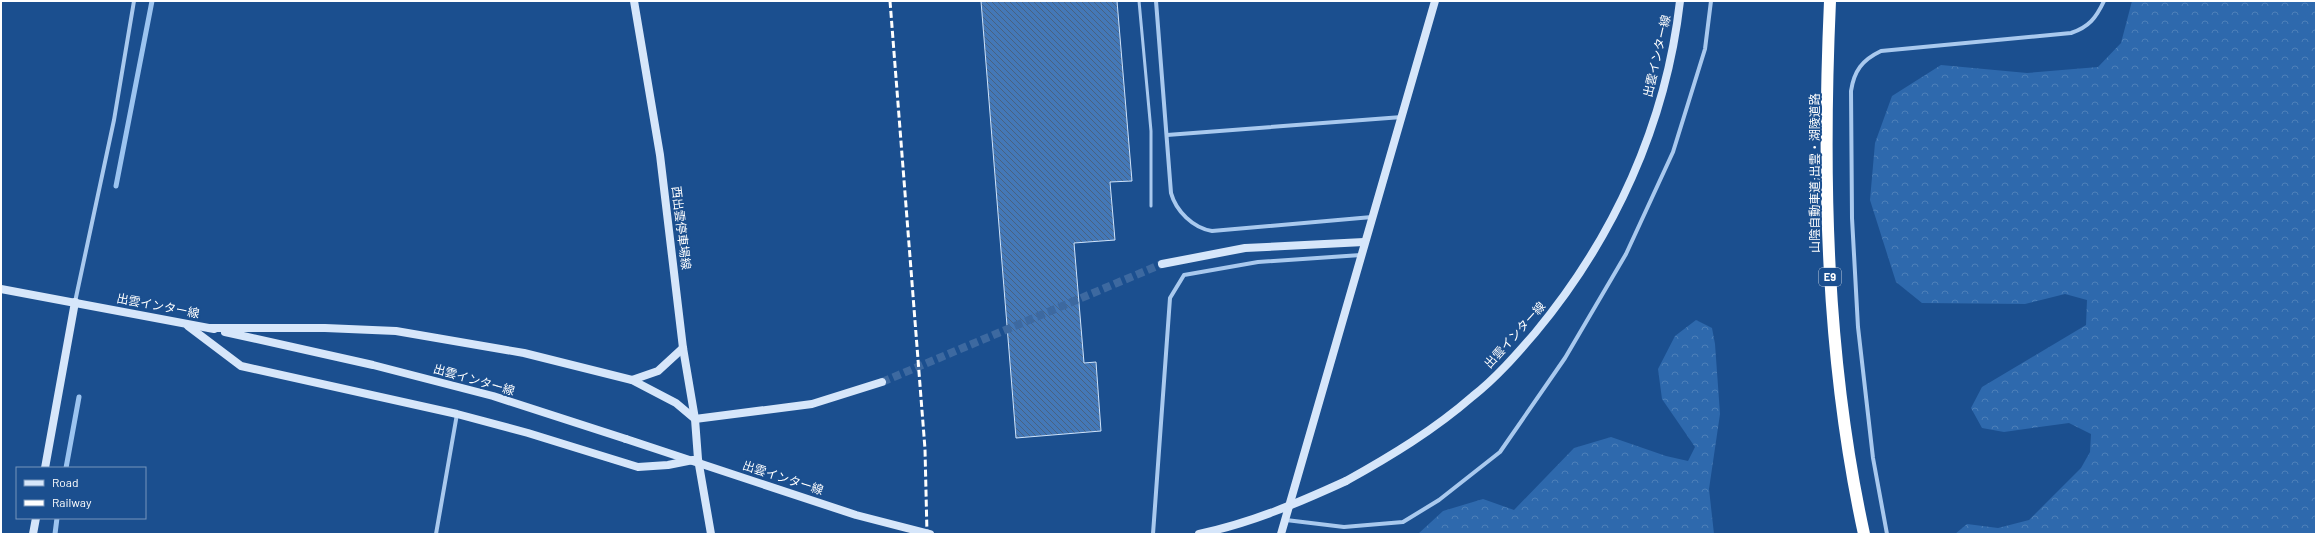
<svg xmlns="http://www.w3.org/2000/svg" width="2317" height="535" font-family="Barlow,'Noto Sans JP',sans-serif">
	<defs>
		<pattern id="forest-crowns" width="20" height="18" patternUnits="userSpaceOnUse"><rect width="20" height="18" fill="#2e69ad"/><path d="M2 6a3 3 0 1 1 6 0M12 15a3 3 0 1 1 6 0" fill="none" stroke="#4d80b9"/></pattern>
		<pattern id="building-back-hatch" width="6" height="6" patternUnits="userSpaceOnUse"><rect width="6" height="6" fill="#4478b7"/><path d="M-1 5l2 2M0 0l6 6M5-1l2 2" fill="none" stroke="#486282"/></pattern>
	</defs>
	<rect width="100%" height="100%" fill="#1b4f8f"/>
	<g fill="url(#forest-crowns)">
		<path d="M2132 1H2316V534H1955L1967 524 1998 528 2029 520 2081 468 2090 452 2091 434 2069 423 2004 432 1982 428 1971 408 1982 387 2086 325 2087 300 2065 294 2025 304 1922 303 1896 282 1870 200 1875 143 1892 96 1941 65 2027 73 2098 67 2121 43Z"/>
		<path d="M1696 320 1712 328 1715 344 1720 414 1709 489 1714 534H1418L1443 511 1483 499 1514 510 1574 448 1611 437 1666 456 1688 461 1695 447 1662 399 1658 369 1675 336Z"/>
	</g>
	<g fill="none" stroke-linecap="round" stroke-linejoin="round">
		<g stroke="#9cc4f0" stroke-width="5">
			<path d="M116 186 152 1"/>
			<path d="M66 468 79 397"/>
			<path d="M55 534 57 518"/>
		</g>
	</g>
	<path fill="url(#building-back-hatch)" stroke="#cfe3fa" d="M981 1H1117L1132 181 1110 182 1115 240 1074 243 1084 363 1096 362 1101 431 1016 438Z"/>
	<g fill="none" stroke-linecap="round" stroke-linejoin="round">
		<path stroke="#3d69a0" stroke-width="8" stroke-dasharray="8 4" stroke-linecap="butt" d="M882 382 1162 264"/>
		<path stroke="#a9c9ee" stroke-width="3" d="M1139 1 1151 131V206"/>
		<g stroke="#a9c9ee" stroke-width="4">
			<path d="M1156 1 1171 193C1176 211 1193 228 1212 231L1372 217"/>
			<path d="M1167 135 1402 117"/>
			<path d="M75 302 114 120 134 1"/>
			<path d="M1286 520 1344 527 1403 522 1439 500 1500 452 1565 358 1626 254 1673 152 1705 49 1711 1"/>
			<path d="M436 534 457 414"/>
			<path d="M1153 534 1170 298 1184 275 1258 262 1361 255"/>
			<path d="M1887 534 1873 458 1858 327 1852 218 1851 91C1854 71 1862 60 1881 51L2071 33C2089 27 2096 18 2104 1"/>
		</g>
		<g stroke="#d6e6fa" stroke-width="8">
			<path d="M634 1 660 155 683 348 695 419 698 459 711 534"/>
			<path d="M1162 264 1245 248 1364 242"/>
			<path d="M1 289 214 329"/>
			<path d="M188 326 241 366 457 414 528 433 638 467 668 465 693 460"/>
			<path d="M210 328H325L396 331 524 353 632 380 676 403 695 419 812 404 882 382"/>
			<path d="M225 332 373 365 493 396 626 439"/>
			<path d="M632 380 658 371 683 348"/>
			<path d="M45 468 75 302"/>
			<path d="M1346 481C1391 456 1434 430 1473 396 1496 378 1516 355 1535 333 1614 238 1666 124 1680 1"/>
			<path d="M33 534 36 518"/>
			<path d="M1281 534 1435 1"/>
		</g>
		<path stroke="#fff" stroke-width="12" d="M1830 1C1822 179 1826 360 1864 534"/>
		<path stroke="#fff" stroke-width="3" stroke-dasharray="7 3" stroke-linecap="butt" d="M890 1 925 449 927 534"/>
		<g stroke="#d6e6fa" stroke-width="8">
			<path d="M626 439 856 515 930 534"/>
			<path d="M1199 534C1251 523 1298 503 1346 481"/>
		</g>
	</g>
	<g text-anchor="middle" stroke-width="4" stroke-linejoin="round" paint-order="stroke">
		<rect fill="#1b4f8f" stroke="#bbcadd" stroke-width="1" x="1819" y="268" width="22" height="18" rx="3"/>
		<g font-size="11" font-weight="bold" fill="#fff">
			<text x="1830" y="281">E9</text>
		</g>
		<g font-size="12" fill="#fff" stroke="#1b4f8f">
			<text transform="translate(1657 56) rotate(-77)" y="4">出雲インター線</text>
			<text transform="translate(1815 173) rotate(-90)" y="4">山陰自動車道;出雲・湖陵道路</text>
			<text transform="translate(681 228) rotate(83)" y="4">西出雲停車場線</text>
			<text transform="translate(158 306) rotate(11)" y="4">出雲インター線</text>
			<text transform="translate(1515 335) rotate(-48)" y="4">出雲インター線</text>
			<text transform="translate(474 380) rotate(16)" y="4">出雲インター線</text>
			<text transform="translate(783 478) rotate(18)" y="4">出雲インター線</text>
		</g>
	</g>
	<rect width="2317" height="535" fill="none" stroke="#ffffff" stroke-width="4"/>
	<rect x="16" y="467" width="130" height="52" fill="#1b4f8f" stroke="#7695bc"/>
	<rect x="24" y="480" width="20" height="6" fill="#d6e6fa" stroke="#7695bc"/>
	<text x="52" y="487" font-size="12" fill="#ffffff">Road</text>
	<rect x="24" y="500" width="20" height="6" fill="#ffffff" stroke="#7695bc"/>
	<text x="52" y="507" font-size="12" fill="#ffffff">Railway</text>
</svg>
